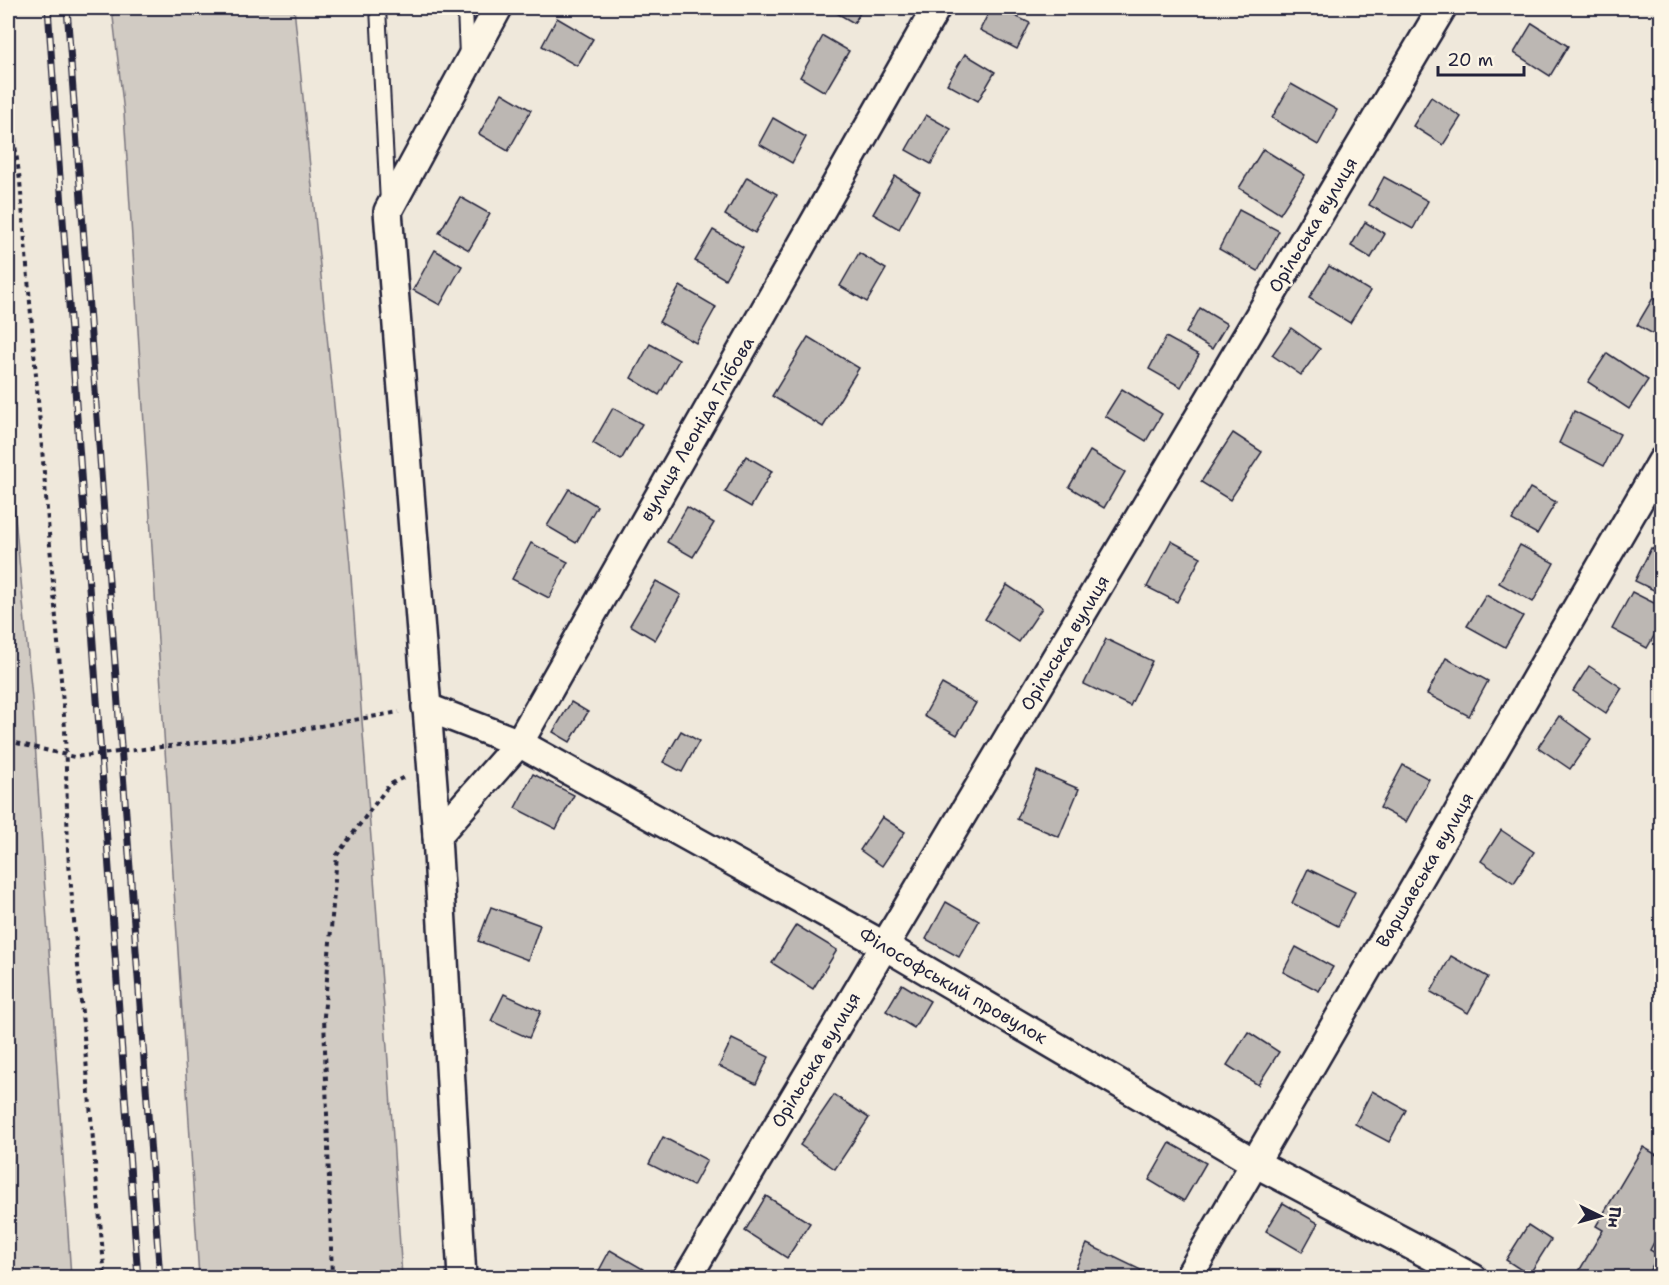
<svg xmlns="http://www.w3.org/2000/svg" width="1669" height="1285" font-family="'Shantell Sans',sans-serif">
	<rect width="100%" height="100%" fill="#efe8db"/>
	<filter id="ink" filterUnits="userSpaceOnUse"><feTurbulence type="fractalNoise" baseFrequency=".0167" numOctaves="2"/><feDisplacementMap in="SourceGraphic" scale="12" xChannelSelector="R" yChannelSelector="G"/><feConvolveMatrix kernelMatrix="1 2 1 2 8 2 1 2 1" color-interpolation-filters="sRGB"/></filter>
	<g filter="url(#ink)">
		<g fill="#d1cbc3" stroke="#7a767f" stroke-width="1.5">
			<path d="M112 8H294L350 564 388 1061 402 1277H199L124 113Z"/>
			<path d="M8 442 32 698 71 1277H8Z"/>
		</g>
		<g fill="#bcb7b3" stroke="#22223b" stroke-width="1.5">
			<path d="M828 8H863L854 23Z"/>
			<path d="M991 8H998L1030 23 1017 49 980 30Z"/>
			<path d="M1381 8H1395L1392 14Z"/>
			<path d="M557 18 593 39 577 66 542 46Z"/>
			<path d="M1532 23 1568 46 1550 76 1514 53Z"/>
			<path d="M823 36 849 51 825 92 800 77Z"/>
			<path d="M965 54 995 72 978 101 947 84Z"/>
			<path d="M1291 84 1337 110 1318 145 1272 118Z"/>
			<path d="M502 93 531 110 508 151 479 134Z"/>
			<path d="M1431 97 1461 117 1443 145 1413 126Z"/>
			<path d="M926 115 951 129 931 164 906 150Z"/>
			<path d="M773 118 806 137 792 163 759 144Z"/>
			<path d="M1263 149 1305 175 1280 214 1239 188Z"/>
			<path d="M895 176 920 191 899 229 873 214Z"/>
			<path d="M747 177 777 194 755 233 725 215Z"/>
			<path d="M1384 177 1428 201 1413 229 1369 205Z"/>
			<path d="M460 197 490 214 469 250 439 233Z"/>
			<path d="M1239 210 1279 231 1258 271 1219 249Z"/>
			<path d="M1365 222 1385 234 1371 258 1351 246Z"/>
			<path d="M713 230 743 247 725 279 695 261Z"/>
			<path d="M435 250 462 266 440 305 413 290Z"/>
			<path d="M859 253 886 269 867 302 840 286Z"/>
			<path d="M1329 266 1370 291 1350 323 1309 298Z"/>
			<path d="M680 286 716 307 696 343 659 322Z"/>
			<path d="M1653 298 1662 303V339L1637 325Z"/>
			<path d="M1200 308 1227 324 1212 349 1186 333Z"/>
			<path d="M1291 328 1320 349 1301 375 1272 355Z"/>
			<path d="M808 337 859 368 823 427 772 396Z"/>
			<path d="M1166 337 1199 355 1181 387 1149 369Z"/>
			<path d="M650 344 679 360 659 395 631 378Z"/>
			<path d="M1607 353 1648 380 1629 409 1588 382Z"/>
			<path d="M1122 389 1162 414 1146 441 1105 416Z"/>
			<path d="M613 408 642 424 621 460 593 443Z"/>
			<path d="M1574 411 1620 434 1604 466 1559 443Z"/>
			<path d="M1233 433 1262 452 1230 500 1201 482Z"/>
			<path d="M1090 451 1125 472 1104 508 1069 487Z"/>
			<path d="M746 456 772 471 751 507 725 492Z"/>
			<path d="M1530 488 1556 502 1537 534 1512 520Z"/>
			<path d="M569 489 597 506 576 543 547 526Z"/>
			<path d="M687 507 714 523 693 557 667 542Z"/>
			<path d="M1171 541 1201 557 1177 602 1147 587Z"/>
			<path d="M531 543 568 562 549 598 512 579Z"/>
			<path d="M1520 545 1554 563 1533 602 1499 583Z"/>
			<path d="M1651 548 1662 553V594L1635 581Z"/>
			<path d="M656 581 681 595 655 640 630 625Z"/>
			<path d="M1007 585 1042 608 1019 642 985 619Z"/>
			<path d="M1632 592 1662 607V622L1647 648 1612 629Z"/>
			<path d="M1486 595 1523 616 1505 647 1467 626Z"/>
			<path d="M1106 639 1152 661 1130 706 1084 684Z"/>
			<path d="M1446 658 1488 681 1469 716 1427 694Z"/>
			<path d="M1589 666 1622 688 1606 713 1573 691Z"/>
			<path d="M942 684 976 703 957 735 924 716Z"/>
			<path d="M571 702 588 712 570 742 553 732Z"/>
			<path d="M1559 716 1591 739 1570 769 1538 747Z"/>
			<path d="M681 731 699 741 682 772 663 762Z"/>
			<path d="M1403 765 1429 779 1406 822 1380 808Z"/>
			<path d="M1037 771 1079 789 1059 837 1017 819Z"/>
			<path d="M533 774 574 795 556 829 515 808Z"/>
			<path d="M882 817 905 832 882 866 860 850Z"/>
			<path d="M1501 830 1534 852 1514 883 1481 861Z"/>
			<path d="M1308 869 1355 892 1338 926 1292 903Z"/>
			<path d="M946 902 979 921 959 957 926 939Z"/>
			<path d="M491 907 540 925 528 960 478 941Z"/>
			<path d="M796 925 837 950 813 989 772 963Z"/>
			<path d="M1296 947 1333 967 1319 991 1283 972Z"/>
			<path d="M1451 956 1488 977 1468 1013 1431 992Z"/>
			<path d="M902 984 930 1001 914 1028 886 1011Z"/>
			<path d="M504 994 541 1011 529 1038 491 1021Z"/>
			<path d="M1248 1032 1279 1052 1258 1085 1227 1065Z"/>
			<path d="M732 1039 769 1057 756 1084 719 1066Z"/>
			<path d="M1372 1091 1406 1110 1389 1142 1355 1124Z"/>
			<path d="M834 1095 869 1118 835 1169 800 1145Z"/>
			<path d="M663 1137 707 1160 693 1186 649 1164Z"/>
			<path d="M1170 1143 1206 1163 1184 1201 1149 1180Z"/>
			<path d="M1643 1147 1662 1158V1227L1650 1250 1659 1255 1645 1278H1575L1603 1230 1596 1226Z"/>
			<path d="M766 1196 810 1223 787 1258 745 1231Z"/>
			<path d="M1283 1203 1318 1223 1302 1252 1266 1231Z"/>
			<path d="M1528 1225 1551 1240 1529 1275 1506 1260Z"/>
			<path d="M1087 1244 1141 1270 1137 1278H1071Z"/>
			<path d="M610 1250 643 1269 639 1278H595Z"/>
			<path d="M1400 1271 1413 1278H1397Z"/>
		</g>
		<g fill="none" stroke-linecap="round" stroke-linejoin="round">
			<defs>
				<g id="lane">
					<path d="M378 8 388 203"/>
					<path d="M465 8 467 56"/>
				</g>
				<g id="street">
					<path d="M426 707 519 743 885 946 1255 1163 1473 1278"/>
					<path d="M437 836 519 743 936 8"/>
					<path d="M462 1278 437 836 388 211 498 8"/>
					<path d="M687 1278 1442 8"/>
					<path d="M1188 1278 1662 461"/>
				</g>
			</defs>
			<use href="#lane" stroke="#22223b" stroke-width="18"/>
			<use href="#street" stroke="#22223b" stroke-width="32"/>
			<g stroke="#22223b" stroke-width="4" stroke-dasharray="4.5 4.5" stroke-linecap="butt">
				<path d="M8 94 20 181 65 728 68 852 105 1278"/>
				<path d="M8 741 74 757 275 734 399 712"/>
				<path d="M332 1278 324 1016 337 855 389 785 406 776"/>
			</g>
			<use href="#lane" stroke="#fcf5e5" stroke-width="14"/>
			<use href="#street" stroke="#fcf5e5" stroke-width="27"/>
			<defs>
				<g id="rail">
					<path d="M48 8 138 1278"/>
					<path d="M67 8 160 1278"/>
				</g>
			</defs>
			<use href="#rail" stroke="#22223b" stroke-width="7"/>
			<use href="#rail" stroke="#fcf5e5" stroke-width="4.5" stroke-dasharray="14" stroke-linecap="butt"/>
		</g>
	</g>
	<g text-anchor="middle" stroke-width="5" stroke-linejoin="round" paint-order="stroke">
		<g font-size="18" fill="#22223b" stroke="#fcf5e5">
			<text transform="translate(1313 225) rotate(-59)" y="6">Орільська вулиця</text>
			<text transform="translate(697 429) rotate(-60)" y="6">вулиця Леоніда Глібова</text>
			<text transform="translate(1065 643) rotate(-59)" y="6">Орільська вулиця</text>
			<text transform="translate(1425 870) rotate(-60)" y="6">Варшавська вулиця</text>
			<text transform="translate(953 986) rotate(30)" y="6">Філософський провулок</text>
			<text transform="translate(816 1060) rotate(-59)" y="6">Орільська вулиця</text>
		</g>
	</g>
	<rect width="1669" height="1285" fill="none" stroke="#fcf5e5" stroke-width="30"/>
	<rect x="15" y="15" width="1639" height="1255" fill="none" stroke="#22223b" stroke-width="2" filter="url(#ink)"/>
	<g transform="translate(1600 1216) rotate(95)" stroke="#fcf5e5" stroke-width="4.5" paint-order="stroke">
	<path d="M0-4.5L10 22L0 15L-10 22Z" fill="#22223b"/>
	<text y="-9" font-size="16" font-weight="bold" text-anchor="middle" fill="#22223b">Пн</text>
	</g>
	<path d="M1438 66v9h86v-9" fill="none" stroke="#22223b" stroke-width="3"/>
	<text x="1447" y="66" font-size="18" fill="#22223b" stroke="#fcf5e5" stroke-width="4.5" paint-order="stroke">20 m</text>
</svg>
